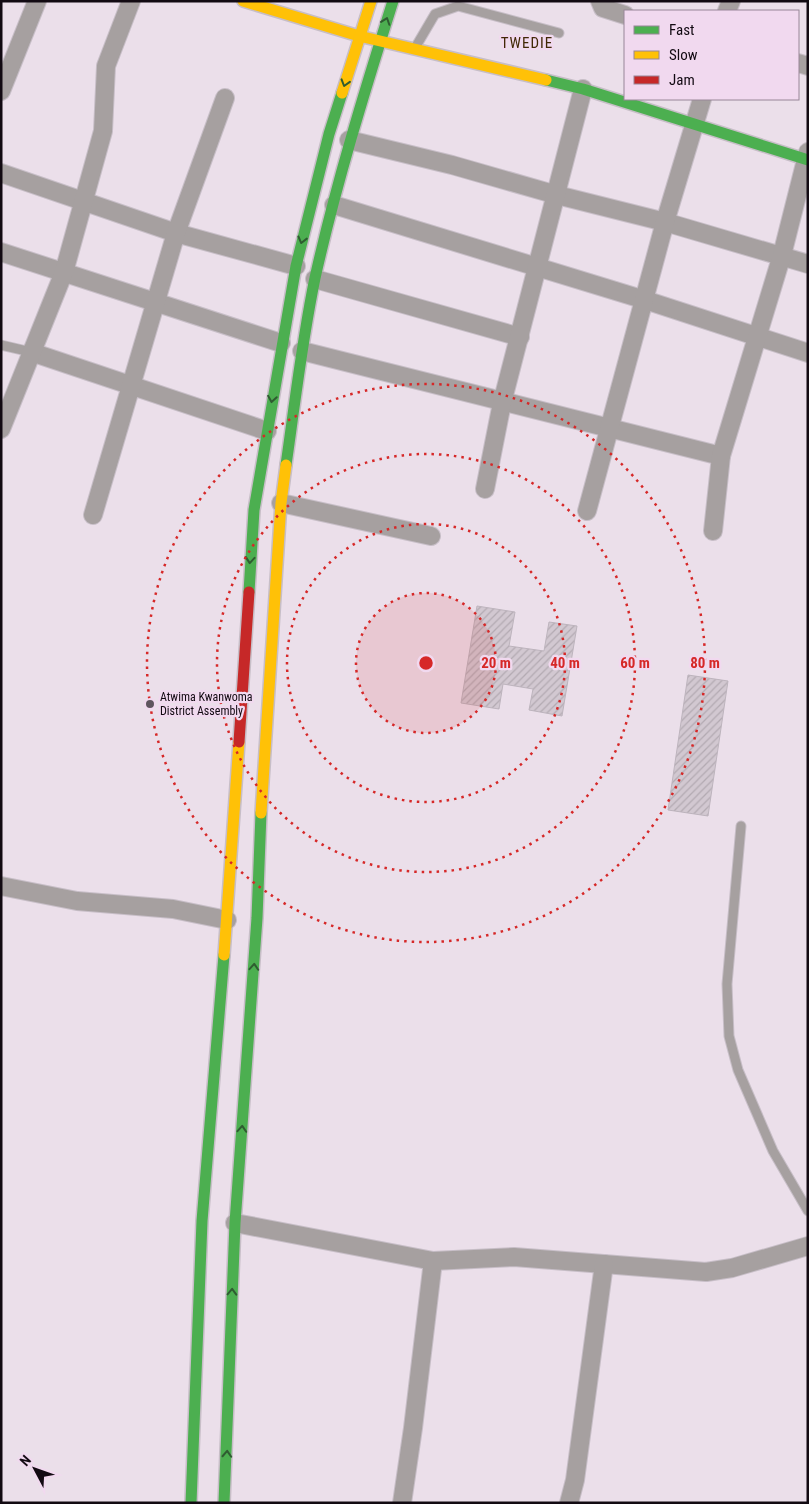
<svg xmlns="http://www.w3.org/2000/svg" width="809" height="1504" font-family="'Roboto Condensed',sans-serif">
	<defs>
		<pattern id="building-hatch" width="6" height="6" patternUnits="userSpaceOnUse" patternTransform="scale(1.25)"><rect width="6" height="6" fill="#d2c8d1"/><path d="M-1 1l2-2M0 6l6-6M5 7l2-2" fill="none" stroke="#b3aab2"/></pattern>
	</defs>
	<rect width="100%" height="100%" fill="#ebdfea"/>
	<g fill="url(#building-hatch)" stroke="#bdb4bd">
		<path d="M477 606 515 612 509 646 544 651 549 622 577 626 562 716 529 710 533 689 503 684 499 709 461 703Z"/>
		<path d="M688 675 728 681 708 816 668 810Z"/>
	</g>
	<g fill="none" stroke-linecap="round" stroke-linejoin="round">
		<defs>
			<g id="lane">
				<path d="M415 48 435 14 458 6 559 33"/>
				<path d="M1 345 31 352"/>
				<path d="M741 826 727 984 729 1036 738 1070 773 1151 808 1211"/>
			</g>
			<g id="street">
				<path d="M600 1 603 8 625 15"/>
				<path d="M727 11 731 1"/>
				<path d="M798 63 808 66"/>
				<path d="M1 91 37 1"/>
				<path d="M349 140 452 165 557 195 665 222 808 264"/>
				<path d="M1 173 176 233 296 266"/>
				<path d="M334 205 645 300 808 353"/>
				<path d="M1 252 281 343"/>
				<path d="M315 279 520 337"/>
				<path d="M302 351 721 456"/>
				<path d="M31 352 267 431"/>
				<path d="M1 429 64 272 103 131 106 66 131 1"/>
				<path d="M485 489 502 403 583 89"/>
				<path d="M281 503 431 536"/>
				<path d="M587 511 665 222 702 99"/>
				<path d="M93 515 176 233 225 98"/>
				<path d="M713 531 721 456 782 255 808 152"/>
				<path d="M1 886 77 901 173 909 227 920"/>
				<path d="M235 1223 433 1261 514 1257 706 1272 732 1268 808 1246"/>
				<path d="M402 1503 413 1428 433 1261"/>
				<path d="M569 1503 575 1480 604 1264"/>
			</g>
			<g id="fast">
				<path d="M546 80 583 89 808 160"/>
				<path d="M286 465C295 403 302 340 315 278 336 184 364 93 393 1"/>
				<path d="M249 592 254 510 296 266 329 134 342 93"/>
				<path d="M191 1503 202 1221 224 955"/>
				<path d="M224 1503 235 1223 257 918 261 813"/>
			</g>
			<g id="slow">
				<path d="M243 1 359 36 546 80"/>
				<path d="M342 93 371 1"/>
				<path d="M261 813 281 503 286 465"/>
				<path d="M224 955 239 742"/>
			</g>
			<path id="jam" d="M239 742 249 592"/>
		</defs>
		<use href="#lane" stroke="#c7bec7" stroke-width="11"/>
		<use href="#street" stroke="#c7bec7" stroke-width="20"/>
		<use href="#fast" stroke="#c7bec7" stroke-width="14"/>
		<use href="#slow" stroke="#c7bec7" stroke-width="14"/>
		<use href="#jam" stroke="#c7bec7" stroke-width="14"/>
		<use href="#lane" stroke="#a6a0a0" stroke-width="9"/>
		<use href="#street" stroke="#a6a0a0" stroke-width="18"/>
		<use href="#fast" stroke="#4caf50" stroke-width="11"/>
		<use href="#slow" stroke="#ffc107" stroke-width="11"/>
		<use href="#jam" stroke="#c62828" stroke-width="11"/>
	</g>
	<defs><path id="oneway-chevron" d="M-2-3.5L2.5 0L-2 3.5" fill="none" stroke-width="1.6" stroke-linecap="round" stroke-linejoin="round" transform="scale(1.25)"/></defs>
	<g stroke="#2f5c31">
		<use href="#oneway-chevron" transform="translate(386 21) rotate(-71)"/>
		<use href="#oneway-chevron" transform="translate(345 83) rotate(107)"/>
		<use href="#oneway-chevron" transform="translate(302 240) rotate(104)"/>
		<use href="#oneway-chevron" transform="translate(272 399) rotate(99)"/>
		<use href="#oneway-chevron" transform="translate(250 560) rotate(95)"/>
		<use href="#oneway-chevron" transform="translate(254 967) rotate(-86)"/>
		<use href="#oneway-chevron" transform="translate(242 1129) rotate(-86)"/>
		<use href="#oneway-chevron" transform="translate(232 1292) rotate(-88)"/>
		<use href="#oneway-chevron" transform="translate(227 1454) rotate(-87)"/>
	</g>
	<circle cx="426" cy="663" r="70" fill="#d62828" fill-opacity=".12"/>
	<g fill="none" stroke="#d62828" stroke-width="2.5" stroke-dasharray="2.5 5">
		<circle cx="426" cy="663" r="70"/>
		<circle cx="426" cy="663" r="139"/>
		<circle cx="426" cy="663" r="209"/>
		<circle cx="426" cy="663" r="279"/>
	</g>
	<circle fill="#5e555e" stroke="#f1d9ef" stroke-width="2" cx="150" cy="704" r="5"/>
	<g text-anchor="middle" stroke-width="4.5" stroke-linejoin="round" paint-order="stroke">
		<g font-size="12" fill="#120a12" stroke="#f1d9ef" text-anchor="start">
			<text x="160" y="701">Atwima Kwanwoma<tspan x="160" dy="14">District Assembly</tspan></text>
		</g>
		<g font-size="15" letter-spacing="1" fill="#412706" stroke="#f1d9ef">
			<text x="527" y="48">TWEDIE</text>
		</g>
	</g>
	<circle cx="426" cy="663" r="8" fill="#d62828" stroke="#f1d9ef" stroke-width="2.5"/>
	<g font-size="15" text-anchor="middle" font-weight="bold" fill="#d62828" stroke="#f1d9ef" stroke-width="4.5" stroke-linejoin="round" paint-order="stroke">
		<text x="496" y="668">20 m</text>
		<text x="565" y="668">40 m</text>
		<text x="635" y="668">60 m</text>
		<text x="705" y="668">80 m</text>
	</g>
	<rect width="809" height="1504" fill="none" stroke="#120a12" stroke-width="5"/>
	<rect x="624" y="10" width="175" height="90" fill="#f1d9ef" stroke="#988697"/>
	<rect x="634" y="26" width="25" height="8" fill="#4caf50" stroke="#988697"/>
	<text x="669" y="35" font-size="15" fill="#120a12">Fast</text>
	<rect x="634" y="51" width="25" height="8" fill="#ffc107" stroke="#988697"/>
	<text x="669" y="60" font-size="15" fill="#120a12">Slow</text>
	<rect x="634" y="76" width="25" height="8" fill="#c62828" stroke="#988697"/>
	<text x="669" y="85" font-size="15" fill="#120a12">Jam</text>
	<g transform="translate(35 1469) rotate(311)" stroke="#f1d9ef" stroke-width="4" paint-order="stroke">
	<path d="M0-4L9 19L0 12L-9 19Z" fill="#120a12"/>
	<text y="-8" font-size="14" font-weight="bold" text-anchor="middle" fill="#120a12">N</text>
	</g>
</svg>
